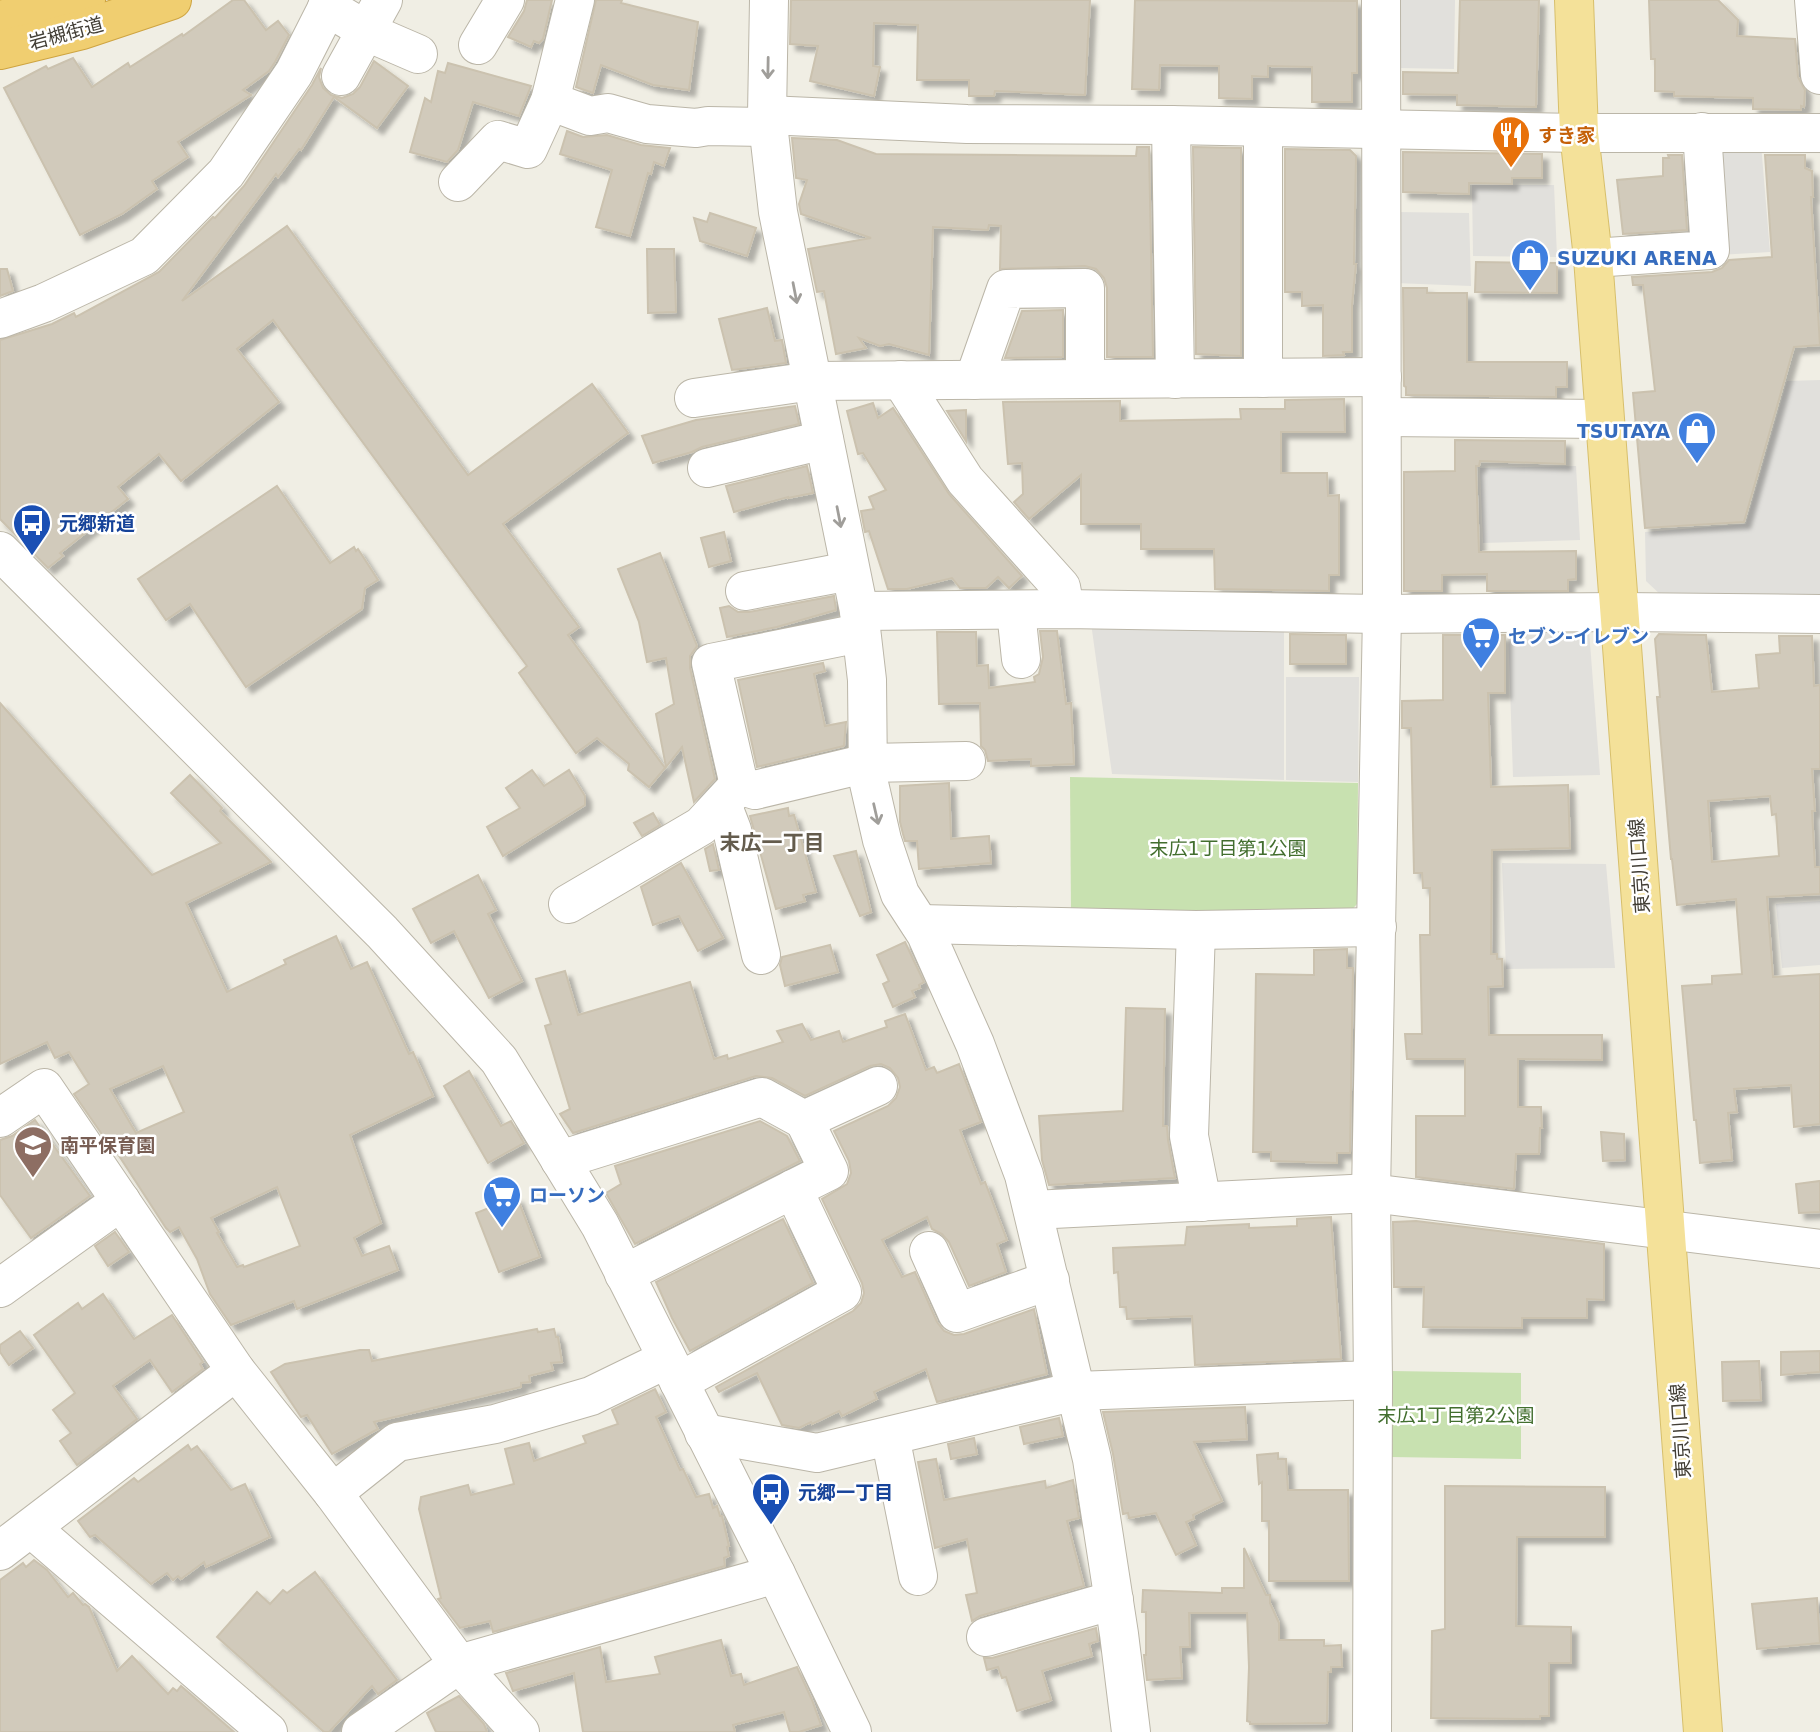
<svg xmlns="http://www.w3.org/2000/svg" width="1820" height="1732" font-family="'DejaVu Sans','Noto Sans JP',sans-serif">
	<defs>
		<filter id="shadow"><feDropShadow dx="6" dy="6" stdDeviation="2" flood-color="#0004"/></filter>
	</defs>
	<rect width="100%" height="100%" fill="#f0eee4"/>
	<g fill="#c8e1b0">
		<path d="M1070 777 1358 783 1357 904 1346 916 1071 913Z"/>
		<path d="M1391 1371 1521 1373V1459L1390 1457Z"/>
	</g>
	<g fill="#e1e0dc">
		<path d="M1398 0H1455L1454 69 1398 68Z"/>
		<path d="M1719 143 1761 144 1770 252 1718 255Z"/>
		<path d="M1472 185H1554L1557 257 1473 256Z"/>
		<path d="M1397 212 1469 213 1471 286 1395 283Z"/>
		<path d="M1820 380V598L1663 597 1646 581 1645 532 1746 524 1787 381Z"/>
		<path d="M1576 466 1580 540 1483 543 1480 468Z"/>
		<path d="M1284 621V780L1112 774 1091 623Z"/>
		<path d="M1508 626 1589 630 1600 775 1513 777Z"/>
		<path d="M1286 677H1359L1358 782 1286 780Z"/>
		<path d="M1502 863 1606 864 1615 968 1506 969Z"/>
		<path d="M1820 901V965L1782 968 1776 904Z"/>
	</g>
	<g fill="#d1cabb" stroke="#cbc2af" stroke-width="2" fill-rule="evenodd" filter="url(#shadow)">
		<path d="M233 0H244L266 30 278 21 289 35 275 62 269 71 243 90 251 95 178 142 188 157 152 181 157 189 122 214 80 235 4 88 46 66 48 69 73 58 92 87 128 63 130 67 182 34 183 36Z"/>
		<path d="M527 0H552L543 39 539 43 534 41 531 47 508 37 524 11Z"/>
		<path d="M596 0H622L621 3 698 22 689 90 653 85 601 65 593 93 576 87Z"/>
		<path d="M791 0H1090L1085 95 995 91 994 96H969V80H917L918 25 874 23 873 66 880 67 874 96 810 81 818 46 790 44Z"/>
		<path d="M1135 0 1357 1V73H1352V102H1312V67L1268 66V77L1252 76V99L1219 98V66L1160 65 1159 90 1132 89Z"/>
		<path d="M1460 0H1539L1536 107 1457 105V95L1403 94V72L1458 73Z"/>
		<path d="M1649 0H1718L1738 20 1737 36 1795 39 1798 77 1805 90 1804 107 1801 106V110L1753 109V98L1674 96V92L1655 91V59H1651Z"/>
		<path d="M374 61 408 86 377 128 334 97 301 150 299 149 278 177 276 174 182 301 287 226 468 475 592 384 628 433 503 524 579 627 568 635 665 768 649 787 628 770 629 764 597 738 576 753 519 673 527 666 273 320 237 349 279 402 181 481 159 454 118 487 128 499 60 553 63 556 48 568 0 519V340L52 324 74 313 76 317 159 272 213 217 215 218 244 186 312 85 321 68 319 77 323 88 331 95 342 98 353 94 360 87Z"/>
		<path d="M448 63 531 86 519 116 473 102 458 150 447 162 410 152 425 98 431 102 438 71 445 73Z"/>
		<path d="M567 131 583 137 607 135 641 145 670 148 664 166 654 162 651 174 648 173 630 236 596 227 612 170 560 154Z"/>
		<path d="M792 138 837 140 876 154 1136 156 1137 147H1149L1153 357H1107V288L1104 278 1096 269 1085 266 1000 269 1001 226 989 225 988 230 933 227 929 355 889 344 880 346 859 338 866 348 836 354 824 291 817 292 808 249 871 238 801 214 799 204 807 180 796 178Z"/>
		<path d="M1193 147 1241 148V356L1196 354Z"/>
		<path d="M1285 149 1350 150 1356 156 1354 264H1356L1352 305V352H1343L1344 355 1323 356V305L1302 306V292H1285Z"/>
		<path d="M1403 152 1542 154V178H1512V184L1469 183V194L1403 192Z"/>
		<path d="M1668 155H1682L1687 230 1623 234 1617 180 1663 176V158H1669Z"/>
		<path d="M1765 155H1805V168L1812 171 1813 197H1811L1820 345 1794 347 1744 522 1645 528 1633 393 1655 391 1643 285H1633L1632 277 1712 272 1722 268 1729 260 1772 257Z"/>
		<path d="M710 213 756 228 747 256 700 241 694 218 707 222Z"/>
		<path d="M647 249H674L676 312 648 313Z"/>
		<path d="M1476 262 1557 263V293L1475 292Z"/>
		<path d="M0 269H7L13 291 0 296Z"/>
		<path d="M1403 288H1427V293H1467V362H1567V387H1556V397L1406 395V387L1404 386Z"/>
		<path d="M767 308 775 341 782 340 786 363 732 370 719 319Z"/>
		<path d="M1063 310V357L1005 358 1022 311Z"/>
		<path d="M1344 399 1345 432H1281V473H1327L1328 496 1339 495V575H1329V591L1215 589 1214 549H1141V524H1081V475L1029 519 1014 502 1023 494 1022 463 1008 464 1003 402 1120 401V421L1241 419 1240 409H1285V400Z"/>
		<path d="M873 403 878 418 893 408 949 494 1022 576 1009 588 998 577 986 588H960L952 578 907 589H888L869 531 865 532 861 511 874 509 869 497 886 490 863 453 858 454 847 411Z"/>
		<path d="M795 406 799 424 702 447 692 452 653 463 642 436 696 420Z"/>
		<path d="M966 410V441L947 411Z"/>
		<path d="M1455 440 1565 441V464L1480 461 1479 466H1476L1479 552 1576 551V579L1568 580V591H1487V574L1442 575V591H1404V472L1455 471Z"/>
		<path d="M807 466 813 493 788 498V497L734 512 726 486Z"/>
		<path d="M277 486 330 563 354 547 356 551 358 549 378 580 365 588 362 609 246 687 190 604 166 620 138 579Z"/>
		<path d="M724 532 731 561 709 567 701 538Z"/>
		<path d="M660 553 697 646 690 656V668L715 779 694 802 682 747 666 767 656 714 674 704 666 658 647 662 639 622 618 569Z"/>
		<path d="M834 596 836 610 777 627 727 637 720 608 729 606 738 612H749Z"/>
		<path d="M1040 631H1057L1066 704 1071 703 1074 764 1031 766V759L988 761 985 750 981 746 980 703 939 704 937 632H976L977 666 988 665 989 688 1035 682 1034 677 1039 674 1043 657Z"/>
		<path d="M1290 634 1346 635V664H1290Z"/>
		<path d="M1659 634 1706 635 1712 692 1759 688 1756 655 1780 653 1779 636H1812L1814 686 1820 685V769H1812L1815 811H1812L1815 867H1820V894L1767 897 1773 977 1820 974V1124L1794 1127 1791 1085 1734 1089 1737 1112 1728 1113 1732 1160 1700 1163 1696 1120H1694L1682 986 1712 984V976L1742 974 1736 899 1677 905 1672 859H1671L1657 697H1660L1655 639ZM1770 796 1772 815 1776 814 1779 856 1712 862 1708 801Z"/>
		<path d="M1443 635H1505V693H1488L1491 787 1568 785 1570 848 1492 850 1491 954H1497V959H1502L1503 986 1488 987 1489 1035H1602V1060L1518 1059V1107H1541L1542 1128H1540L1539 1154H1516L1514 1189 1416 1177V1116H1465V1059H1407L1405 1034H1422L1420 935H1430V888H1423L1422 873H1414L1411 728H1402V701L1443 700Z"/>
		<path d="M823 663 825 671 814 674 825 726 846 722 844 746 757 767 738 680Z"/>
		<path d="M0 703 152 875 221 843 171 793 190 775 222 808 220 811 271 862 186 903 227 992 286 964 284 960 336 936 351 969 367 962 409 1054 413 1052 433 1096 350 1135 381 1223 354 1238 362 1256 389 1246 398 1270 297 1309 294 1301 231 1325 210 1294 197 1259 179 1227 170 1232 166 1228 110 1142 108 1143 74 1094 89 1084 69 1052 55 1058 47 1042 0 1064ZM163 1066 184 1112 136 1133 110 1089ZM277 1187 300 1246 244 1267 243 1265 237 1267 217 1233 219 1232 211 1218Z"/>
		<path d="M532 770 544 786 569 770 585 796V805L503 856 487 827 520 808 506 788Z"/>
		<path d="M949 783 951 839 989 836 991 863 919 869 917 841H905L903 834 900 822V786Z"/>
		<path d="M788 808 789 816 794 815 816 892 803 895 805 901 776 909 750 816Z"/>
		<path d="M653 813 660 825 642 836 634 823Z"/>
		<path d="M713 844 719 870 710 871 705 849Z"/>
		<path d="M856 851 871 912 860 916 834 856Z"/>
		<path d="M681 863 723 938 698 951 679 916 653 925 641 887Z"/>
		<path d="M478 875 496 910 488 914 522 981 489 998 454 931 431 943 413 909Z"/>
		<path d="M905 942 924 982 919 985 920 988 912 991 915 997 893 1007 883 984 889 981 877 955Z"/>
		<path d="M830 945 838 972 785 986 780 965 782 957Z"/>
		<path d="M1347 949V968H1353L1350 1153H1337V1163L1271 1161V1152H1253L1256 974 1314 975V950Z"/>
		<path d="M565 971 578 1015 690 982 714 1059 727 1055 728 1059 783 1042 777 1031 802 1024 811 1040 839 1031 843 1042 887 1027 885 1021 905 1014 926 1070 934 1067 937 1073 959 1064 981 1122 960 1130 981 1184 985 1182 1007 1240 997 1244 1006 1272 969 1286 949 1242 942 1234 932 1229 927 1217 882 1240 902 1277 915 1272 937 1322 944 1331 954 1335 964 1334 1034 1309 1047 1374 937 1402 926 1369 874 1392 877 1399 842 1416 839 1411 812 1424 811 1422 799 1428 782 1425 757 1373 719 1392 716 1387 853 1311 861 1303 864 1293 862 1283 822 1199 847 1184 851 1173 849 1161 834 1131 888 1106 896 1098 900 1087 898 1078 890 1068 881 1064 870 1066 805 1096 772 1078 756 1076 573 1133 560 1114 570 1109 545 1026 551 1024 536 979Z"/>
		<path d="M1126 1008 1165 1009 1163 1126H1167L1168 1140 1175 1178 1049 1185 1042 1160 1039 1116 1123 1111Z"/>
		<path d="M469 1071 501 1126 511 1121 524 1143 488 1163 444 1086Z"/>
		<path d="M35 1120 90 1196 31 1238 0 1195V1140L12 1136Z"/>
		<path d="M760 1121 787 1136 800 1161 635 1244 606 1193 621 1184 615 1166Z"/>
		<path d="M1601 1132 1624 1134 1625 1160 1603 1161Z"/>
		<path d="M1820 1181V1212L1799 1213 1796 1184Z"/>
		<path d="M517 1197 540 1257 499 1272 476 1213Z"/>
		<path d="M1331 1217 1341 1359 1195 1365 1192 1316 1127 1319 1126 1307H1120L1118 1272 1114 1273 1113 1248 1185 1245 1187 1227 1249 1224V1228L1297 1226V1219Z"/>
		<path d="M783 1219 813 1283 690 1351 672 1318 656 1282Z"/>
		<path d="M1416 1221 1604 1244V1300L1587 1299V1318H1522V1328L1423 1327 1424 1287H1394L1393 1222Z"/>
		<path d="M115 1232 129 1252 108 1266 95 1246Z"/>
		<path d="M103 1294 134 1339 172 1315 203 1362 200 1364 203 1369 172 1392 150 1360 113 1386 137 1419 77 1465 60 1441 71 1433 53 1410 75 1393 34 1335 78 1303 82 1309Z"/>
		<path d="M537 1329 538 1332 554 1329 556 1337H558L562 1362 551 1363 553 1370 529 1376 530 1382 521 1383V1387L374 1422 378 1429 332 1454 307 1415 301 1417 271 1372 285 1364 360 1350H369L372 1361Z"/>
		<path d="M20 1331 33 1348 9 1365 0 1352V1345Z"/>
		<path d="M1820 1351V1372L1781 1375V1352Z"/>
		<path d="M1759 1361 1761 1400 1723 1401 1722 1362Z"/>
		<path d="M655 1389 666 1412 656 1417 680 1470 683 1469 696 1497 709 1494 713 1508 717 1506 720 1516H722L729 1546 727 1547 729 1556 724 1558 725 1566 493 1632 490 1621 460 1628 438 1599 441 1598 419 1509 421 1497 468 1485 471 1495 514 1484 505 1449 529 1443 534 1461 586 1443 583 1436 618 1424 612 1410Z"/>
		<path d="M1245 1407 1247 1439 1194 1442 1222 1501 1193 1515 1194 1519 1186 1522 1196 1545 1176 1555 1156 1513 1129 1518 1128 1513 1123 1514 1113 1454 1103 1412Z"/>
		<path d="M1059 1418 1063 1436 1024 1444 1020 1427Z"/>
		<path d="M974 1438 977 1454 951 1459 948 1444Z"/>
		<path d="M188 1445 191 1450 197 1446 231 1490 245 1484 270 1537 206 1567 204 1562 181 1579 178 1576 173 1580 167 1573 151 1584 95 1535 90 1537 78 1521 134 1478 138 1482Z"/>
		<path d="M1278 1453V1459H1286L1288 1490H1348L1349 1581H1269V1521H1262V1482L1259 1484 1257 1455Z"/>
		<path d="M936 1459 944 1500 1045 1481 1046 1488 1073 1480 1079 1518 1067 1521 1084 1586 980 1616 972 1621 966 1595 977 1593 967 1539 935 1548 918 1462Z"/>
		<path d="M1445 1486 1605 1487V1537H1517L1516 1626 1571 1627V1663H1549V1716H1540V1719L1431 1718 1432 1631 1445 1629Z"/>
		<path d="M1244 1548 1266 1595H1270V1603L1279 1623V1640H1324V1646L1341 1645 1342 1667H1331V1672H1328L1327 1723 1250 1724V1722L1247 1721 1249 1667 1247 1613H1189L1190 1647H1180L1182 1678 1147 1680 1144 1655H1146V1612H1142L1143 1590 1222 1593V1588H1244Z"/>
		<path d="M34 1560 47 1570 68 1597 73 1593 83 1605 85 1604 89 1607 117 1671 132 1656 168 1694 173 1688 177 1691 181 1686 234 1732H0V1580L23 1563 26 1567Z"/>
		<path d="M315 1572 397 1680 378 1694 372 1686 329 1732H324L217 1637 257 1592 270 1604 283 1590 287 1593Z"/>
		<path d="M1817 1598 1820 1643 1757 1649 1752 1604Z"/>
		<path d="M1096 1628 1098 1641 1089 1644 1092 1656 1042 1671 1051 1700 1049 1701 1017 1711 1006 1677 1002 1678 998 1667 987 1670 984 1658H992Z"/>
		<path d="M721 1640 731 1676 741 1674 744 1685 797 1667 812 1700 821 1725 799 1732H790L784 1712 733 1725 735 1732H583L574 1673 513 1691 506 1673 600 1647 606 1682 660 1674 655 1657Z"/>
		<path d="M459 1696 484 1724 487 1732H436L427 1713Z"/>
	</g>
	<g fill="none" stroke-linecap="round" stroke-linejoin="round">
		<defs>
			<g id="minor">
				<path d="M769 0 767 115 778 212 859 611 867 680 868 779 882 840 900 894 926 934 975 1044 1024 1175 1092 1459 1119 1634 1131 1732"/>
				<path d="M1814 0 1820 75"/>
				<path d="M327 7 374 35 418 54"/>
				<path d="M478 45 505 0"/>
				<path d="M341 76 383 0"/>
				<path d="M550 101 590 116 608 113 647 124 696 128 708 126 768 127"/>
				<path d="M767 115 967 124 1171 125 1579 133H1820"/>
				<path d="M1171 125 1175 379"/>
				<path d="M458 182 498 140 528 149 550 101 575 0"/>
				<path d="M1593 258 1710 250 1702 132"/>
				<path d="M0 319 44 303 144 256 226 173 294 73 331 0"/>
				<path d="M1263 378V127"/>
				<path d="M901 380 965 480 1061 587 1065 609"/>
				<path d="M974 380 1006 289 1085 288V379"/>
				<path d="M694 398 812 381 1382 377"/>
				<path d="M1382 417 1603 419"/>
				<path d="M707 468 824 440"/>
				<path d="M0 551 382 932 499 1060 600 1225 776 1574 852 1732"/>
				<path d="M745 591 850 571"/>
				<path d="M859 611 1065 609 1382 614 1620 612 1820 614"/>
				<path d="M1016 611 1021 659"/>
				<path d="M739 785 711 663 860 633"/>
				<path d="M739 785 755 790 868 763 966 761"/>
				<path d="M722 804 732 830 761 955"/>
				<path d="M568 904 701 826 739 785"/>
				<path d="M920 924 1196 930 1377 927"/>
				<path d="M1196 930 1189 1136 1202 1202"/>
				<path d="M0 1118 44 1088 236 1371 333 1493 459 1664 520 1732"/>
				<path d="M560 1160 762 1097 804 1120 878 1086"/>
				<path d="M1033 1210 1371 1193 1820 1249"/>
				<path d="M929 1251 957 1313 1050 1280"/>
				<path d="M624 1274 829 1171 804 1120"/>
				<path d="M0 1288 121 1201"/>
				<path d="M679 1382 842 1292 793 1189"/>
				<path d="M704 1433 817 1453 1076 1391 1373 1380"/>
				<path d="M890 1436 918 1576"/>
				<path d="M333 1493 397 1442 495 1424 591 1396 667 1359"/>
				<path d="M31 1528 268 1732"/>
				<path d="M0 1551 236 1371"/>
				<path d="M986 1637 1114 1600"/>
				<path d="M361 1732 459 1664 776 1574"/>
				<path d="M1372 1732 1373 1380 1371 1193 1382 614 1381 0"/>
			</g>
			<path id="major" d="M1574 0 1579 133 1593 258 1703 1732"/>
			<g id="highway">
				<path d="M0 20 86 0"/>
				<path d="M0 50 82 30 172 0"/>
			</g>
		</defs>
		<use href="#minor" stroke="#bbb6a8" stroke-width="40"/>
		<use href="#major" stroke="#d7bf6b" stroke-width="40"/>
		<use href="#highway" stroke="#cea441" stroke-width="40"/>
		<use href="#minor" stroke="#fff" stroke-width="38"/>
		<use href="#major" stroke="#f4e199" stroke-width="38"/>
		<use href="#highway" stroke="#f0ce70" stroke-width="38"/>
	</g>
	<defs><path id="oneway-shaft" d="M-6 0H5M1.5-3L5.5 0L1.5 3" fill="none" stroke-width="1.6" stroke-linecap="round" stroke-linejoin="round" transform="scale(1.75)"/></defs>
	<g stroke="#a09e9a">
		<use href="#oneway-shaft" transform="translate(768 68) rotate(91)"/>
		<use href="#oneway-shaft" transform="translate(795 293) rotate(79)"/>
		<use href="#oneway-shaft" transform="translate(839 517) rotate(79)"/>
		<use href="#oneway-shaft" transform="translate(876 814) rotate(77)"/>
	</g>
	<defs>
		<symbol id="restaurant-pin" viewBox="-11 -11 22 30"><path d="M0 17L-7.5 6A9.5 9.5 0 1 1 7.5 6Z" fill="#e8710a" stroke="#fff"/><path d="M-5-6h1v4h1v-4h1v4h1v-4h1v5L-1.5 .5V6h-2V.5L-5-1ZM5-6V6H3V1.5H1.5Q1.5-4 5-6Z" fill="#fff"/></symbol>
		<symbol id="shop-pin" viewBox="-11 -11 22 30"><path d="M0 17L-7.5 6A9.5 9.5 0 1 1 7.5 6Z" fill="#3f7fe0" stroke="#fff"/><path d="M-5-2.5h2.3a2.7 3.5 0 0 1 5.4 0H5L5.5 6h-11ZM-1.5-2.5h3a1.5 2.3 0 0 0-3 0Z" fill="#fff"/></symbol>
		<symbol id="bus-pin" viewBox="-11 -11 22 30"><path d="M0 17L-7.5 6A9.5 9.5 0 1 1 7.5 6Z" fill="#1a4fb4" stroke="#fff"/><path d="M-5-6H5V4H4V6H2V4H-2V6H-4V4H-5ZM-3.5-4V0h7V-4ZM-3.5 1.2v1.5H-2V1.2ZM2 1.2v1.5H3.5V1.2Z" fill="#fff"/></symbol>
		<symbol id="supermarket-pin" viewBox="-11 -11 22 30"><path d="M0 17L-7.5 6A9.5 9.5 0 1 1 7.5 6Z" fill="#3f7fe0" stroke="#fff"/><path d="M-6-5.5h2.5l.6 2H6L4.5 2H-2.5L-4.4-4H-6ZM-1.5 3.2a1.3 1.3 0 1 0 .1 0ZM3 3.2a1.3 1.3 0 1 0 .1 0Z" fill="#fff"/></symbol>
		<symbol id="school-pin" viewBox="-11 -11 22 30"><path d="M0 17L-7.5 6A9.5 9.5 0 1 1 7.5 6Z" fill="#8d6e63" stroke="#fff"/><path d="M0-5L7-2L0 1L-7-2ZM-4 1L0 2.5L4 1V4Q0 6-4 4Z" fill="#fff"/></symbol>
	</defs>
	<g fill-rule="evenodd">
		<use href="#restaurant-pin" x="1489" y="113" width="44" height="60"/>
		<use href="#shop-pin" x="1508" y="236" width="44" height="60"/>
		<use href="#shop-pin" x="1675" y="409" width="44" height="60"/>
		<use href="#bus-pin" x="10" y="501" width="44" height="60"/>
		<use href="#supermarket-pin" x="1459" y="614" width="44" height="60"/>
		<use href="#school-pin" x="11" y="1123" width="44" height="60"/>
		<use href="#supermarket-pin" x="480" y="1173" width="44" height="60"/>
		<use href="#bus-pin" x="749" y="1470" width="44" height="60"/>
	</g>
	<g text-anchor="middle" stroke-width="5" stroke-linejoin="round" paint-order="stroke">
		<g font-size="19" fill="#423e35" stroke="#fff">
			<text transform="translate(66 33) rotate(-15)" y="7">岩槻街道</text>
			<text transform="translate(1639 866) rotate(-94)" y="7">東京川口線</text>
			<text transform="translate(1680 1431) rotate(-94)" y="7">東京川口線</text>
		</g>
		<g font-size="19" font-weight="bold" fill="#c56008" stroke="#fff" text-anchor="start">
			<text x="1538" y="142">すき家</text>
		</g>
		<g font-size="19" font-weight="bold" fill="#366cbe" stroke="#fff" text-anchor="start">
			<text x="1557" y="265">SUZUKI ARENA</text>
			<text x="1670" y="438" text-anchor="end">TSUTAYA</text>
			<text x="1508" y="643">セブン-イレブン</text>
			<text x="529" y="1202">ローソン</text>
		</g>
		<g font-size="19" font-weight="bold" fill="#164399" stroke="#fff" text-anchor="start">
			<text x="59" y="530">元郷新道</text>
			<text x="798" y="1499">元郷一丁目</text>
		</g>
		<g font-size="19" fill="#426e2e" stroke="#fff">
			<text x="1228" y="855">末広1丁目第1公園</text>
			<text x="1456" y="1422">末広1丁目第2公園</text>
		</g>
		<g font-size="19" font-weight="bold" fill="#785e54" stroke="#fff" text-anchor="start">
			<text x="60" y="1152">南平保育園</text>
		</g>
		<g font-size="21" font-weight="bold" fill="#645c4d" stroke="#fff">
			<text x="772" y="850">末広一丁目</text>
		</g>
	</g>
</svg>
